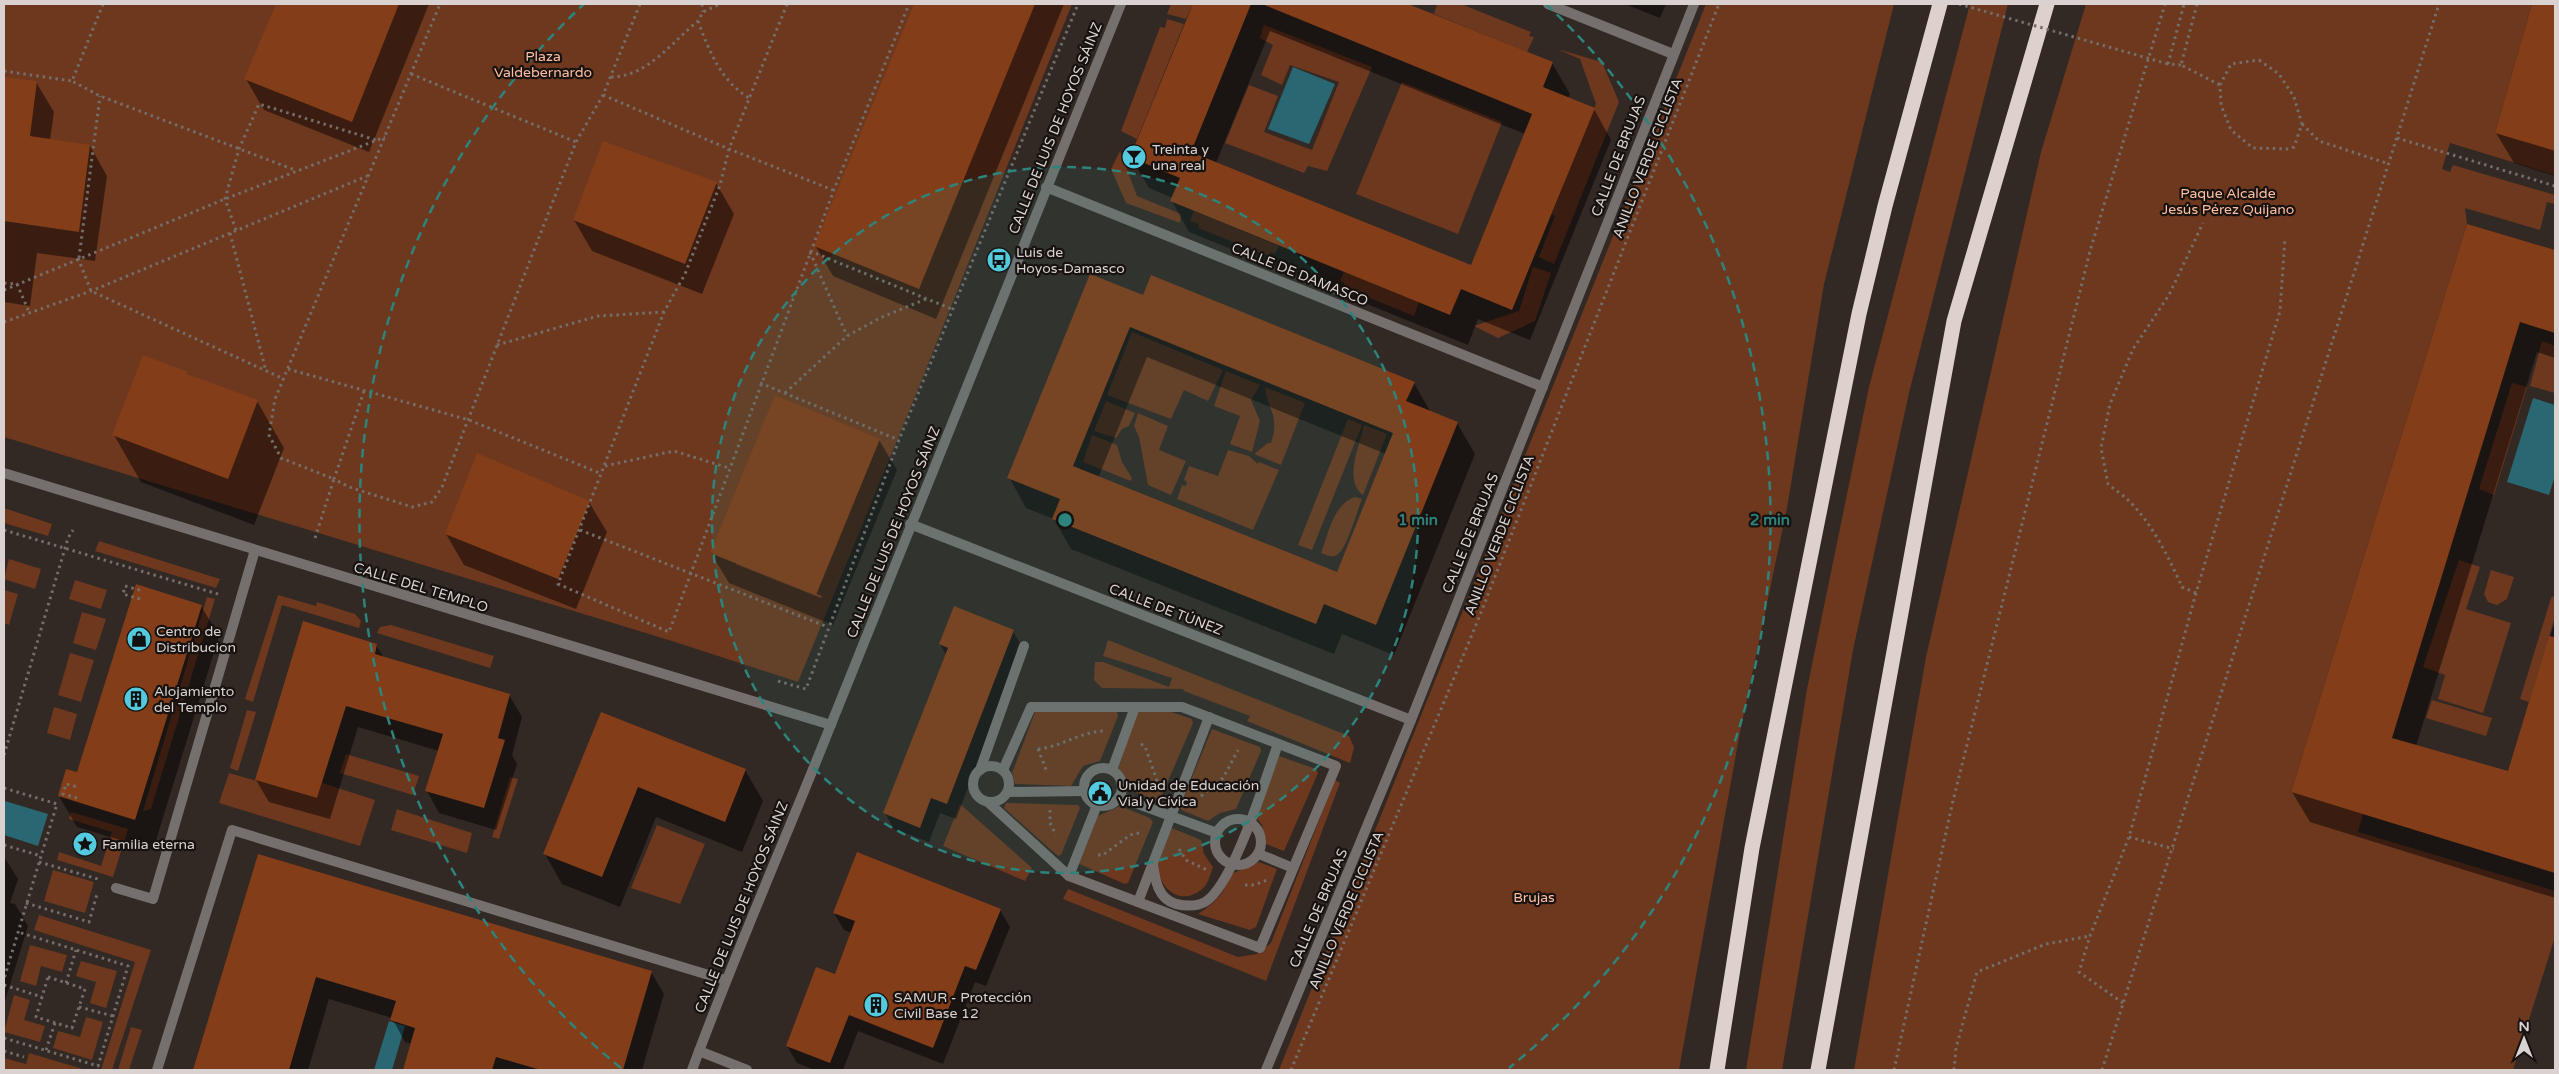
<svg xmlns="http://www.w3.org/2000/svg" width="2559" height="1074" font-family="'Varela Round',sans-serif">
	<rect width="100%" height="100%" fill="#322824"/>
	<g fill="#6d381e">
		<path d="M4 4H1072L918 389 798 682 672 641 4 437Z"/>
		<path d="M1171 4H1193L1186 19 1167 14Z"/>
		<path d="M1437 4H1461L1531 32 1529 36 1534 37 1527 52 1434 14Z"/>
		<path d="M1706 4H1894L1824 284 1787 508 1740 732 1679 1070H1279Z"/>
		<path d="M1970 4H2008L1909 393 1853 650 1782 1070H1746L1807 689 1869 387Z"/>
		<path d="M2086 4H2532L2495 133 2555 151V175L2450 143 2442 169 2450 172 2453 165 2555 195V204L2547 202 2540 230 2465 208 2467 224 2291 792 2363 814 2358 832 2555 891V937L2513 1070H1854L1926 657 2041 152Z"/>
		<path d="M1167 19 1184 24 1137 139 1121 131 1160 27 1165 28Z"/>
		<path d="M1264 25 1372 67 1327 171 1308 166 1304 173 1225 143 1249 85 1278 96 1264 132 1312 150 1339 82 1290 65 1282 85 1261 75 1273 45 1260 38Z"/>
		<path d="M1557 49 1602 62 1619 102 1554 264 1539 257 1555 216 1552 214 1596 104 1580 59Z"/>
		<path d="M1402 82 1502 122 1458 234 1356 194Z"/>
		<path d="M1120 151 1137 196 1181 214 1180 223 1126 203 1111 169Z"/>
		<path d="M1194 211 1279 246 1275 254 1270 252 1269 256 1198 228 1199 224 1190 221Z"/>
		<path d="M1533 267 1551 273 1535 321 1498 338 1474 326 1519 311Z"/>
		<path d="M1344 272 1419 302 1414 316 1343 287 1344 282 1340 281Z"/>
		<path d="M1132 332 1223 370 1208 401 1184 390 1171 419 1107 395Z"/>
		<path d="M2542 341 2555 346V393L2530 386Z"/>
		<path d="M1226 371 1260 385 1251 400 1260 421 1252 452 1230 444 1240 416 1214 406Z"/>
		<path d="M2512 383 2527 387 2494 495 2479 489Z"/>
		<path d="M1265 387 1305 403 1281 465 1254 454 1268 443H1271C1280 416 1268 411 1265 387Z"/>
		<path d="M1106 401 1135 413 1129 426 1122 429 1116 438 1094 431Z"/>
		<path d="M1138 413 1168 426 1159 450 1186 461 1171 495 1148 485 1139 437 1134 426Z"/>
		<path d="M1348 419 1362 425 1312 550 1298 545Z"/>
		<path d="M1364 425 1387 434 1363 495C1343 480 1360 445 1364 425Z"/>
		<path d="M1092 435 1117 445 1122 462 1132 478 1131 481 1083 462Z"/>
		<path d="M1228 450 1249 456 1258 464 1259 462 1279 470 1253 530 1177 499 1182 485 1186 486 1187 482 1184 480 1189 466 1218 476Z"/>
		<path d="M1355 497 1362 499C1357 511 1347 549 1337 555 1331 558 1326 555 1321 553 1329 532 1333 505 1355 497Z"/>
		<path d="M4 508 52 524 48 536 4 523Z"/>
		<path d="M99 541 220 579 216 588 95 551Z"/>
		<path d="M9 559 41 569 35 589 4 579Z"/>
		<path d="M2459 560 2480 567 2466 609 2511 623 2483 713 2438 699 2445 675 2423 667Z"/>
		<path d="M2491 570 2514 577 2507 599 2497 605 2488 602 2484 594Z"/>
		<path d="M75 580 107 590 101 609 69 599Z"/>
		<path d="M4 590 18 594 9 625 4 623Z"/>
		<path d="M278 595 316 606 317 602 355 614 361 621 359 628 282 605 253 702 245 699Z"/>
		<path d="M2555 595V617L2529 702 2520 699 2551 598Z"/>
		<path d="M207 597 215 599 151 809 143 811Z"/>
		<path d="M82 612 106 619 96 650 73 643Z"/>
		<path d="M391 625 494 656 490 668 377 633 380 627Z"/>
		<path d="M1108 640 1349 736 1354 747 1350 763 1247 721 1250 716 1184 691 1183 689 1102 688 1094 680 1095 662H1103L1169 687 1172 678 1103 656Z"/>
		<path d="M70 653 94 660 81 702 58 695Z"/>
		<path d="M2432 700 2492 718 2486 736 2426 718Z"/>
		<path d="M1141 702 1192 719 1193 723 1159 802 1127 788 1122 773 1117 772Z"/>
		<path d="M54 707 77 714 70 740 47 733Z"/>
		<path d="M1038 709 1117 712 1118 716 1100 761 1083 766 1071 786 1015 784 1012 773 1035 712Z"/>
		<path d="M247 710 256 712 238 771 230 768Z"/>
		<path d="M1212 729 1260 747 1261 751 1236 809 1220 813 1208 821 1181 810 1180 806Z"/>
		<path d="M346 754 419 776 413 795 340 773Z"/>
		<path d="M1279 756 1316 769 1318 773 1284 851 1266 844 1262 825 1255 816Z"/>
		<path d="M229 773 317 798 322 783 375 800 360 846 219 803Z"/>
		<path d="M510 777 518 779 499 839 492 837Z"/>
		<path d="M1335 780 1340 783 1266 981 1063 899 1068 889 1238 957 1257 954 1271 943Z"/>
		<path d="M1006 803 1078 805 1080 808 1061 855 1058 856 1004 808Z"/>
		<path d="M960 804 1032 868 1025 881 943 846Z"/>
		<path d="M1120 806 1150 818 1153 822 1128 883 1125 884 1079 864 1098 816Z"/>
		<path d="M397 809 472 833 467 853 391 830Z"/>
		<path d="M71 812 128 829 113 877 57 860 59 852 101 866 112 832 69 819Z"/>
		<path d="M657 825 705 844 680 904 631 888Z"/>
		<path d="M1172 828 1201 840 1204 854 1213 867C1210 875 1208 885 1201 890 1181 906 1159 889 1158 867 1157 855 1167 839 1172 828Z"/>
		<path d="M1259 862 1277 869 1256 927 1250 930 1198 914C1217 901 1223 895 1231 874Z"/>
		<path d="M53 870 94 882 85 913 44 901Z"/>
		<path d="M39 915 151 950 112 1070H101L135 962 34 930Z"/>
		<path d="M30 945 67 955 62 972 41 966 36 986 20 981Z"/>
		<path d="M81 961 117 971 106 1008 90 1003 96 982 76 976Z"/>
		<path d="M14 995 30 1000 24 1020 45 1026 40 1042 4 1032Z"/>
		<path d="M86 1017 103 1022 92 1060 53 1048 58 1031 80 1037Z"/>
		<path d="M131 1027 142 1030 129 1070H118Z"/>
		<path d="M29 1053 86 1070H4V1058L26 1064Z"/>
	</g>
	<g fill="#296772">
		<path d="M1293 67 1335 84 1309 144 1268 129Z"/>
		<path d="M2533 398 2555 405V476L2549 495 2507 482Z"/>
		<path d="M5 801 48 814 38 846 4 835Z"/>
		<path d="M389 1021 405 1026 392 1070H374Z"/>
	</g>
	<g fill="#0007" fill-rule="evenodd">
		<path d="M277 4H429L369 152 264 110 246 79Z"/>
		<path d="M915 4H1064L936 319 833 276 815 245Z"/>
		<path d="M1194 4H1406L1552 63 1570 94 1568 98 1594 109 1611 140 1530 340 1478 319 1468 345 1189 232 1172 201 1173 198 1149 188 1131 157ZM1270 31 1525 134 1471 266 1216 163Z"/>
		<path d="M1625 4H1666L1660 18Z"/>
		<path d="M2534 4H2555V176L2514 163 2496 133Z"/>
		<path d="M4 78 36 82 54 112 50 140 90 146 107 176 95 261 37 253 30 306 4 302Z"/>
		<path d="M716 183 734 214 702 294 592 251 574 220Z"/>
		<path d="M2468 225 2555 251V358L2537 352 2416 746 2509 773 2555 621V898L2310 822 2292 792Z"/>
		<path d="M1143 297 1414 383 1431 413 1457 423 1475 454 1394 655 1342 634 1334 654 1071 549 1054 519 1026 508 1009 477ZM1147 357 1386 454 1338 574 1098 478Z"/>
		<path d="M187 373 190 376 257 401 284 448 254 525 141 482 114 435Z"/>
		<path d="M879 440 897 470 833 625 729 583 711 553ZM736 562 822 596 821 598 736 564Z"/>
		<path d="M589 502 607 532 576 609 464 565 446 534Z"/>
		<path d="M201 606 219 636 153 850 77 827 59 796 78 774Z"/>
		<path d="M1013 631 1022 647 956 819 940 813 929 842 894 829 885 813 946 655 940 644Z"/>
		<path d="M376 645 384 658 509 695 522 717 512 755 517 764 496 830 439 813 427 791 439 751 358 727 330 819 269 802 256 780Z"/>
		<path d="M602 713 745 770 763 801 742 852 656 817 620 907 562 884 545 854Z"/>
		<path d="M258 855 651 972 664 994 642 1070H404L412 1044 405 1042 392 1018 329 999 308 1070H195Z"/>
		<path d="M4 857 18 879 10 903 15 904 28 926 4 1004Z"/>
		<path d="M1000 910 1010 927 986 986 975 982 943 1064 858 1031 843 1070H815L797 1063 787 1046 836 976 852 933 844 930 834 913Z"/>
	</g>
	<g fill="#833d18" fill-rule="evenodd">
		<path d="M276 4H399L352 122 244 79Z"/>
		<path d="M914 4H1035L919 289 814 246Z"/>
		<path d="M1193 4H1251L1191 152 1471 265 1532 114 1262 4H1408L1553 62 1543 87 1595 108 1512 310 1461 289 1450 315 1170 201 1180 178 1130 157Z"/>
		<path d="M2532 4H2555V151L2495 133Z"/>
		<path d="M4 77 37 81 30 136 90 145 79 232 4 221Z"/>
		<path d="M603 141 717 182 685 264 573 220Z"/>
		<path d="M2467 224 2555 250V333L2520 322 2392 738 2508 771 2549 636 2555 637V873L2291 792Z"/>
		<path d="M1090 274 1143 295 1151 275 1415 382 1406 401 1458 422 1376 625 1324 604 1316 624 1250 598 1052 519 1060 499 1007 478ZM1130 327 1393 433 1337 572 1073 466Z"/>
		<path d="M143 355 188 372 187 374 258 400 228 479 112 435Z"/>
		<path d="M775 395 880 439 816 595 710 553Z"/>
		<path d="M477 453 590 501 558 579 445 534Z"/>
		<path d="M136 584 202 605 135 820 58 796 66 769 77 772Z"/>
		<path d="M954 606 1014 630 947 804 931 798 920 828 883 813 948 648 939 644Z"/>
		<path d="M303 621 377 644 375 654 510 694 498 738 505 740 484 808 425 791 443 734 346 706 317 798 255 780Z"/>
		<path d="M601 712 746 769 725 822 638 787 602 877 543 854Z"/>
		<path d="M857 852 1001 909 976 970 965 966 933 1048 849 1015 830 1063 786 1046 816 967 835 974 855 921 833 913Z"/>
		<path d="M258 854 652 971 623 1070H541L496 1057 492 1070H403L415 1028 390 1020 396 1001 316 977 289 1070H193Z"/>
	</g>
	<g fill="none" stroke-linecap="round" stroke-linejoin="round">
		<g stroke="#756d69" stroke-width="3" stroke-dasharray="2.5 4" stroke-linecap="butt">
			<path d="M103 4 72 81 100 96 295 170"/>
			<path d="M702 4 703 12"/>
			<path d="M787 4 729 149 720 185 685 274 664 312 558 584 669 632 835 187 909 4"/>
			<path d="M2197 4 2181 65 2220 85"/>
			<path d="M698 21C709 51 721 81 749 98"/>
			<path d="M2259 60 2279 74 2294 97 2302 124 2294 147 2289 149 2253 148 2231 130 2221 105 2220 85 2231 64Z"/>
			<path d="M2181 65 2168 64 2184 4"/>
			<path d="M4 71 72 81"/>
			<path d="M411 74 576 142"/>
			<path d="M611 77C647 77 672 42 698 21L703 12 720 4"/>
			<path d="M603 95 729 149 833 190"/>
			<path d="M2302 124 2319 141 2389 164"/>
			<path d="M2397 138 2555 186"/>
			<path d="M236 230 225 199 239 149 259 104 376 140"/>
			<path d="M230 233 266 371"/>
			<path d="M810 251 954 310"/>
			<path d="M810 252 847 336"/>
			<path d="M78 258 91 291 284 379"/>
			<path d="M79 258 100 96"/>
			<path d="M4 283 17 284 29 312"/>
			<path d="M4 290 225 199 385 137"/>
			<path d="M4 322 91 291 367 176"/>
			<path d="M497 345 598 316 664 312"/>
			<path d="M288 369 469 420 602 474"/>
			<path d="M760 383 899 440"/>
			<path d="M364 391 334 479 349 487 412 507 432 502 442 487 576 142 603 95 640 4"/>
			<path d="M785 393 847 336 880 318 926 299"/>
			<path d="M605 466 674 451 729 468"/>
			<path d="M4 530 221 595"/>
			<path d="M580 530 828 627"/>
			<path d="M315 538 334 479 281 458 269 435 275 399 440 4"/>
			<path d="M2196 593 2182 587C2169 558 2152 523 2129 501 2123 495 2115 490 2108 484L2101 448 2110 404 2133 349 2169 295 2203 223"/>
			<path d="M140 599 123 594 125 586 143 591"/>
			<path d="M778 681 806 689 899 440 1078 4"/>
			<path d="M1141 744 1145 746 1157 781 1161 784"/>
			<path d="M1038 749 1047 772"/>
			<path d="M1038 749C1061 747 1081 731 1105 731"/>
			<path d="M4 755 68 538 73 530"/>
			<path d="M4 788 57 804 41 856"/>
			<path d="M1201 796 1223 778 1238 750"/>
			<path d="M77 798 63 794 66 784 78 787"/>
			<path d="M1050 810V823L1056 835"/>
			<path d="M2129 837 2174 849"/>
			<path d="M4 845 41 856 4 979"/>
			<path d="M1179 849 1186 860 1207 870"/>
			<path d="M1098 855H1103L1130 835 1143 832"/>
			<path d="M39 862 98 879"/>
			<path d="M1245 885H1254L1267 880"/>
			<path d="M26 903 89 922 97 894"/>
			<path d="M48 977 85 989 72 1028 36 1017Z"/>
			<path d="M66 983 76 950"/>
			<path d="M4 985 42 997"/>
			<path d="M2123 1003 2079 972 2090 936 2129 837 2196 593 2280 311 2285 238"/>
			<path d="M79 1007 113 1016"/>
			<path d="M4 1038 98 1066 128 966 18 932"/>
			<path d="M46 1050 55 1023"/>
			<path d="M4 1051 24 1057"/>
			<path d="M1291 1070 1478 620 1719 4"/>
			<path d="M1894 1070 1952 805 2090 251 2165 4"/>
			<path d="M1954 1070 1956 1048 1977 972 2046 944 2090 936"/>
			<path d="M2102 1070 2439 4"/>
		</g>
		<g stroke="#75706e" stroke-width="10">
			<circle cx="991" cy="784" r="18"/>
			<circle cx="1103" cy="787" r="19"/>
			<path d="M980 770 1024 646"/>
			<path d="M1112 770 1135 707"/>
			<path d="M1008 792 1084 791"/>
			<path d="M1119 797 1217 833"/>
			<path d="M988 802 1069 876 1260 948 1336 766 1182 707H1031L1003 770"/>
			<circle cx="1238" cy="842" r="23"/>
			<path d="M1259 854 1293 868"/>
			<path d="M1153 864C1155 880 1158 899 1176 904 1185 906 1196 907 1205 902 1233 886 1266 777 1278 744"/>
			<path d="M1069 876 1097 805"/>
			<path d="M116 888 153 899 255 550"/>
			<path d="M1138 902 1209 717"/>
			<path d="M699 1051 747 1070"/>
			<path d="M157 1070 232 830 725 980"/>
		</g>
		<g stroke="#75706e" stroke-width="10">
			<path d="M1548 4 1673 54"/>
			<path d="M1046 187 1543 387"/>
			<path d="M4 473 831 725"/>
			<path d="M910 524 1411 720"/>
			<path d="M692 1070C735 953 786 838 832 722 928 482 1025 243 1121 4"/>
			<path d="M1266 1070 1411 720 1694 4"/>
		</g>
		<g stroke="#ded1cc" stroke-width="15">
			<path d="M1717 1070 1752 848 1859 314 1885 206 1940 4"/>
			<path d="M1818 1070 1954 321 2047 4"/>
		</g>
		<path stroke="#756d69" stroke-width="3" stroke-dasharray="2.5 4" stroke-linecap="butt" d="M1959 4 2168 64"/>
	</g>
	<circle cx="1065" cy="520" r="353" fill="#2d847d" fill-opacity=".12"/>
	<g fill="none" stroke="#2d847d" stroke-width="2.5" stroke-dasharray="9 6">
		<circle cx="1065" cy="520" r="353"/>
		<path d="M621 1068A705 705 0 0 1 584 4M1546 4A705 705 0 0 1 1509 1068"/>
	</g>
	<defs>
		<symbol id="bar-disc" viewBox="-11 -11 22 22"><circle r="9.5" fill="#54cade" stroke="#171210"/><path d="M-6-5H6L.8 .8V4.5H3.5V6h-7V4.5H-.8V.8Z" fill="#111"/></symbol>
		<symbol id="bus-disc" viewBox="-11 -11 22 22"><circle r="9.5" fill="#54cade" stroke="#171210"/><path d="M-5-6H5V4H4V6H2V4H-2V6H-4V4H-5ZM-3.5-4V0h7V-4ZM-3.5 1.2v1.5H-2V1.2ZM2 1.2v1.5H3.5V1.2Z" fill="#111"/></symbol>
		<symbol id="shop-disc" viewBox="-11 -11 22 22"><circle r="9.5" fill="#54cade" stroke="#171210"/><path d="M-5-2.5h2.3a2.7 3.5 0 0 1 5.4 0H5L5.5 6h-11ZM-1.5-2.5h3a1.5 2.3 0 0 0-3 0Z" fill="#111"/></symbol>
		<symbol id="building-disc" viewBox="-11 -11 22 22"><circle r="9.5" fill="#54cade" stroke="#171210"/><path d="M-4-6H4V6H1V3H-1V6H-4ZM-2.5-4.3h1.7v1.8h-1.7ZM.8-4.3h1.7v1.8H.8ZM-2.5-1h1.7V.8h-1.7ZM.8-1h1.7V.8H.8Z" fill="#111"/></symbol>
		<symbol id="civic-disc" viewBox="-11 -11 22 22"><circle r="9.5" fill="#54cade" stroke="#171210"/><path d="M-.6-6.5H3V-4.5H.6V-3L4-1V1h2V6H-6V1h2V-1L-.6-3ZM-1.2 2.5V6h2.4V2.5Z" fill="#111"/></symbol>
		<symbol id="sight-disc" viewBox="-11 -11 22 22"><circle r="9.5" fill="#54cade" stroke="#171210"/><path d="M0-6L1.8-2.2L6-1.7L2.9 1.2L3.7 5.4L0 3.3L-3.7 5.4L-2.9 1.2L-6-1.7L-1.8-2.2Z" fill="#111"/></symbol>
	</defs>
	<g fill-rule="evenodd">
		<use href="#bar-disc" x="1120" y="143" width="28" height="28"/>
		<use href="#bus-disc" x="985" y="246" width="28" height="28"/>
		<use href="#shop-disc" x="125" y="625" width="28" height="28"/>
		<use href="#building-disc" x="122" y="685" width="28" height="28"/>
		<use href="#civic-disc" x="1086" y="779" width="28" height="28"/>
		<use href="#sight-disc" x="71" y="830" width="28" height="28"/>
		<use href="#building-disc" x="862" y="991" width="28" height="28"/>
	</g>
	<g text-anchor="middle" stroke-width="4.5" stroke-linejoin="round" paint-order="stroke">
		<g font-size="14" fill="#fdbea1" stroke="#171210">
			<text x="543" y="61">Plaza<tspan x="543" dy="16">Valdebernardo</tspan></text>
			<text x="2228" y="198">Paque Alcalde<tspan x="2228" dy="16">Jesús Pérez Quijano</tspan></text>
			<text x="1534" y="902">Brujas</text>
		</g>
		<g font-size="14" fill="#d9d2d0" stroke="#171210">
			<text transform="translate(1055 128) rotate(-68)" y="5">CALLE DE LUIS DE HOYOS SÁINZ</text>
			<text transform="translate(1618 156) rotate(-69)" y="5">CALLE DE BRUJAS</text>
			<text transform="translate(1647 158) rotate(-69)" y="5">ANILLO VERDE CICLISTA</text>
			<text transform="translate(1300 274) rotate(22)" y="5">CALLE DE DAMASCO</text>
			<text transform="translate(893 532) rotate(-68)" y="5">CALLE DE LUIS DE HOYOS SÁINZ</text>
			<text transform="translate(1470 533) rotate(-68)" y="5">CALLE DE BRUJAS</text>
			<text transform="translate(1499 535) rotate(-69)" y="5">ANILLO VERDE CICLISTA</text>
			<text transform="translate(421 587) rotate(17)" y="5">CALLE DEL TEMPLO</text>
			<text transform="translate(1166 609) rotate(21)" y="5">CALLE DE TÚNEZ</text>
			<text transform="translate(741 907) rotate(-68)" y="5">CALLE DE LUIS DE HOYOS SÁINZ</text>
			<text transform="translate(1318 908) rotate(-67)" y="5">CALLE DE BRUJAS</text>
			<text transform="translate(1346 910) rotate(-67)" y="5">ANILLO VERDE CICLISTA</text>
		</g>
		<g font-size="14" fill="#d9d2d0" stroke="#171210" text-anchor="start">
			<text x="1152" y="154">Treinta y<tspan x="1152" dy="16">una real</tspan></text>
			<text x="1016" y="257">Luis de<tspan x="1016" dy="16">Hoyos-Damasco</tspan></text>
			<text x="156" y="636">Centro de<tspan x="156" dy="16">Distribucion</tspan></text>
			<text x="154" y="696">Alojamiento<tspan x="154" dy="16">del Templo</tspan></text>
			<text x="1118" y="790">Unidad de Educación<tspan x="1118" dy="16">Vial y Cívica</tspan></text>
			<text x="102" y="849">Familia eterna</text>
			<text x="894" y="1002">SAMUR - Protección<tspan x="894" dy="16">Civil Base 12</tspan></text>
		</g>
	</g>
	<circle cx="1065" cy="520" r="8" fill="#2d847d" stroke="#171210" stroke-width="2.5"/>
	<g font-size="15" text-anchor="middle" font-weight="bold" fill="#2d847d" stroke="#171210" stroke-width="4.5" stroke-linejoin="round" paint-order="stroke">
		<text x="1418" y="525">1 min</text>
		<text x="1770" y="525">2 min</text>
	</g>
	<rect width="2559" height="1074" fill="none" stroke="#d9d2d0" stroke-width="10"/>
	<g transform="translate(2524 1039)" stroke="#171210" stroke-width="4" paint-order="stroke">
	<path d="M0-4L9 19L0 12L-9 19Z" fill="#d9d2d0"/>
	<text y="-8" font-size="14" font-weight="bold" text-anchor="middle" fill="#d9d2d0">N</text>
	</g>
</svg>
